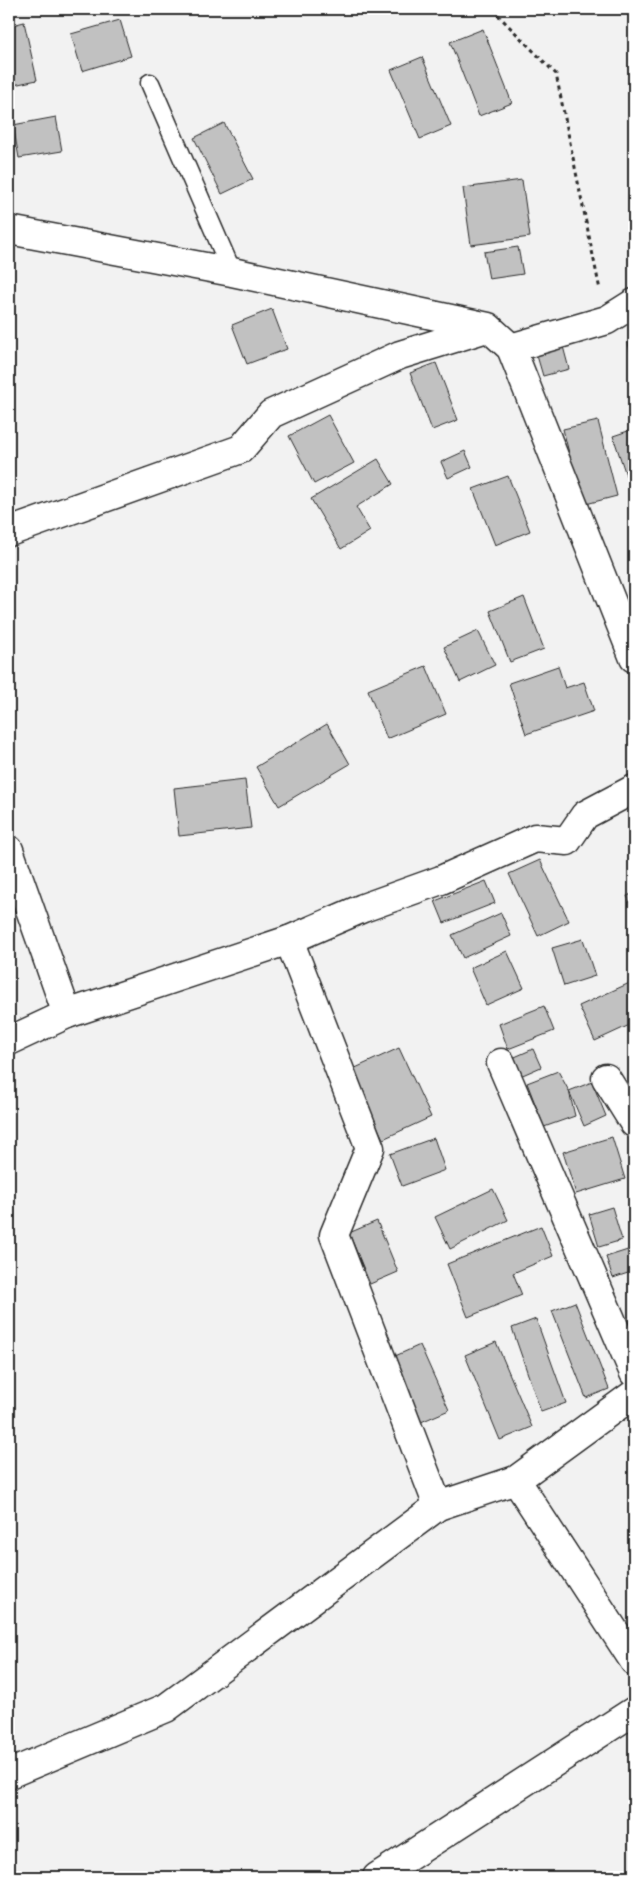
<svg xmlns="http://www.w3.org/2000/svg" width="643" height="1886" font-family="Pangolin,sans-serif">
	<rect width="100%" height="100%" fill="#f2f2f2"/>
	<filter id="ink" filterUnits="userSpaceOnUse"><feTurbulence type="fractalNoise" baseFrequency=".02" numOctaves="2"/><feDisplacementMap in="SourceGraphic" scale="10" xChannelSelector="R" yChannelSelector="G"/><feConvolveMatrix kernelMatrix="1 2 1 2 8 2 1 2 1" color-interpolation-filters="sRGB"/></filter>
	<g filter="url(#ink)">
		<g fill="#c1c1c1" stroke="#2b2b2b">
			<path d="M120 20 131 56 82 71 71 34Z"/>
			<path d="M24 22 37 80 9 86V26Z"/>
			<path d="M483 29 512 103 479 116 450 42Z"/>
			<path d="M422 57 451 126 420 139 391 70Z"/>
			<path d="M56 117 62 151 19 158 13 125Z"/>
			<path d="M224 123 253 179 222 194 194 138Z"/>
			<path d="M522 180 530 237 471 245 463 188Z"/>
			<path d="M518 247 523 274 489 279 484 252Z"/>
			<path d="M272 309 287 349 247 364 232 325Z"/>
			<path d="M560 335 569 369 543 376 533 342Z"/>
			<path d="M634 341V367L628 343Z"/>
			<path d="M436 363 458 420 432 430 410 373Z"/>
			<path d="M328 415 354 463 314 484 289 436Z"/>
			<path d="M598 421 617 496 582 505 563 429Z"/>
			<path d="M634 429V476L627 478 613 436Z"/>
			<path d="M465 451 472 467 448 478 441 462Z"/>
			<path d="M378 459 393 484 356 507 370 531 341 549 311 499Z"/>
			<path d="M508 476 530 531 495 545 473 489Z"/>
			<path d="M524 597 544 649 510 662 490 611Z"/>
			<path d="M478 631 495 665 460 682 444 647Z"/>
			<path d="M426 666 446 714 387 739 368 690Z"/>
			<path d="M558 666 565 688 584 682 594 711 526 734 509 683Z"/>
			<path d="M327 724 350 764 279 806 256 767Z"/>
			<path d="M245 780 251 828 179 836 174 788Z"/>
			<path d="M540 860 569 921 538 936 509 874Z"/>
			<path d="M486 881 495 903 444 923 435 901Z"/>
			<path d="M634 893V912L627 896Z"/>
			<path d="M501 913 511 936 463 958 452 935Z"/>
			<path d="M583 939 595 976 564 986 552 948Z"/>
			<path d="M507 951 524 988 486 1005 470 968Z"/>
			<path d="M634 981V1023L595 1041 579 1006Z"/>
			<path d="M544 1006 554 1031 508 1049 499 1024Z"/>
			<path d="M399 1048 431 1117 383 1139 351 1070Z"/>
			<path d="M533 1049 541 1067 518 1077 501 1063Z"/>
			<path d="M558 1071 569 1091 575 1116 544 1127 527 1083Z"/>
			<path d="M592 1082 606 1116 584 1126 569 1091Z"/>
			<path d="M612 1137 625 1179 576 1194 563 1152Z"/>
			<path d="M434 1138 445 1170 402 1186 390 1154Z"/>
			<path d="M493 1189 508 1220 450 1249 435 1217Z"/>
			<path d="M612 1207 622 1240 599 1247 589 1214Z"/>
			<path d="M377 1221 398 1272 370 1284 349 1233Z"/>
			<path d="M541 1226 553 1256 513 1273 522 1295 468 1317 447 1264Z"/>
			<path d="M634 1248V1271L613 1278 606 1257Z"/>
			<path d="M575 1302 609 1389 586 1398 552 1311Z"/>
			<path d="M536 1319 566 1403 541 1412 512 1328Z"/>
			<path d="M496 1342 532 1427 500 1440 465 1355Z"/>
			<path d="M420 1345 449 1410 421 1422 393 1357Z"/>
		</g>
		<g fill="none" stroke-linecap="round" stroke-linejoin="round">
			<defs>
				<path id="service" d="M150 83 232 272"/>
				<g id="minor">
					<path d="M9 230 232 272 488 327 511 348 634 658"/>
					<path d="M511 348 607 320 634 303"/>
					<path d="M9 532 241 449 271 414 400 355 487 328"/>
					<path d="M9 850 67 1014"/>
					<path d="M289 940 370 1148 334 1235 438 1506"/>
					<path d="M9 1041 67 1014 289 940 363 908 441 880 535 838 567 841 585 815 634 789"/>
					<path d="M501 1063 634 1373"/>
					<path d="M606 1078 634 1123"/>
					<path d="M516 1480 634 1661"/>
					<path d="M9 1774 166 1708 438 1506 516 1480 634 1394"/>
					<path d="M377 1877 634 1711"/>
				</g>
			</defs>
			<use href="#service" stroke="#2b2b2b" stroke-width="21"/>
			<use href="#minor" stroke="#2b2b2b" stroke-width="31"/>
			<g stroke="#2b2b2b" stroke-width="3" stroke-dasharray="4 4" stroke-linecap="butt">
				<path d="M431 9 435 13 488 9"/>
				<path d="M492 9 556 74 600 290"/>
			</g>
			<use href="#service" stroke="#fff" stroke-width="18"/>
			<use href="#minor" stroke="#fff" stroke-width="28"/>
		</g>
	</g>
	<rect width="643" height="1886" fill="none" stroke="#fff" stroke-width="30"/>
	<rect x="15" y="15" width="613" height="1856" fill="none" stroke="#2b2b2b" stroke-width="2" filter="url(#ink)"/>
</svg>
